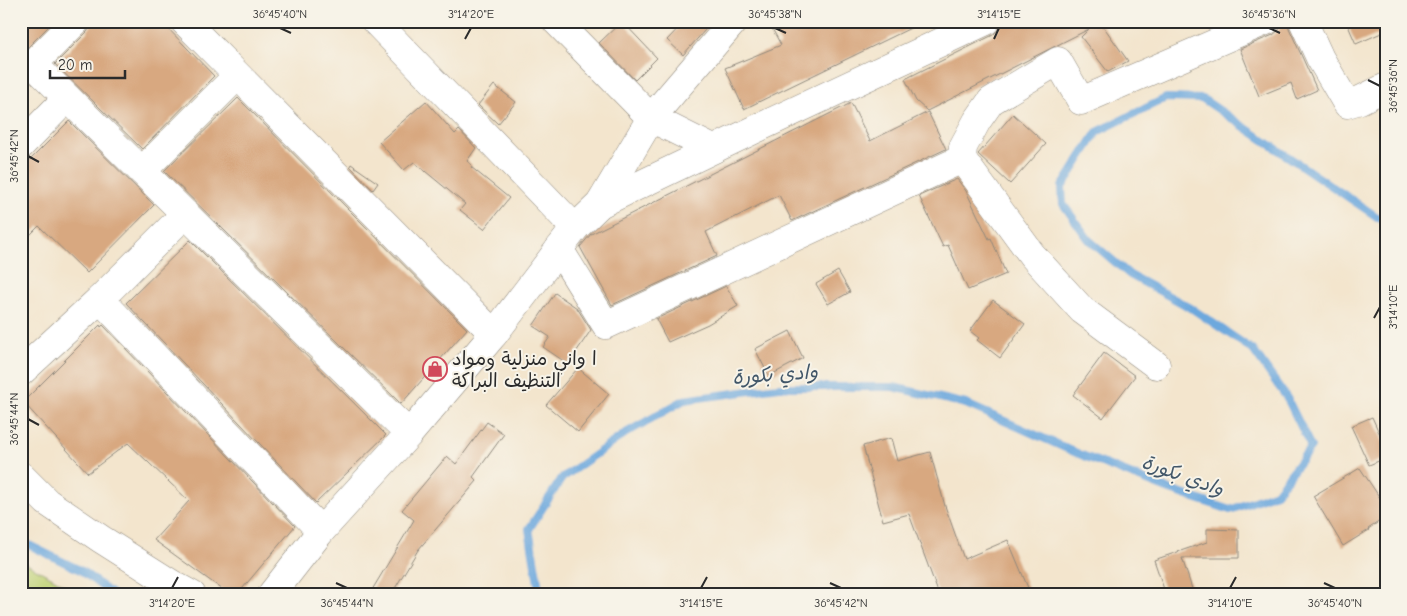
<svg xmlns="http://www.w3.org/2000/svg" width="1407" height="616" font-family="'Comic Neue','Playpen Sans Arabic',sans-serif">
	<rect width="100%" height="100%" fill="#f7f3e8"/>
	<filter id="ink" filterUnits="userSpaceOnUse"><feTurbulence type="fractalNoise" baseFrequency=".02" numOctaves="2"/><feDisplacementMap in="SourceGraphic" scale="10" xChannelSelector="R" yChannelSelector="G"/><feConvolveMatrix kernelMatrix="1 2 1 2 8 2 1 2 1" color-interpolation-filters="sRGB"/></filter>
	<filter id="wash" filterUnits="userSpaceOnUse"><feTurbulence type="fractalNoise" baseFrequency=".0096" numOctaves="4" result="noise"/><feDisplacementMap in="SourceGraphic" scale="20" xChannelSelector="R" yChannelSelector="G"/><feGaussianBlur stdDeviation="1.12" result="paint"/><feColorMatrix in="noise" values="0 0 0 0 0 0 0 0 0 0 0 0 0 0 0 0 0 1.4 0 .05"/><feComposite in="paint" operator="in"/></filter>
	<g filter="url(#wash)">
		<rect width="100%" height="100%" fill="#f3e5cd"/>
		<path fill="#bfd174" stroke="#757e50" d="M21 561 51 577 81 595H21Z"/>
		<g fill="none" stroke-linecap="round" stroke-linejoin="round">
			<g stroke="#6da8dd" stroke-width="8">
				<path d="M21 541 82 571 113 595"/>
				<path d="M540 595 529 529 562 478 626 433 684 400 779 387H893L966 404 1079 454 1170 490 1230 510 1276 493 1311 447 1287 398 1253 350 1191 308 1130 275 1089 240 1063 204 1062 187 1097 132 1166 98 1203 99 1386 223"/>
			</g>
		</g>
		<g id="blocks">
			<g fill="#d8a880">
				<path d="M21 21H54L21 54Z"/>
				<path d="M91 21H161L214 76 142 149 55 64 87 32 91 26Z"/>
				<path d="M622 21 657 58 635 80 599 43Z"/>
				<path d="M685 21H713L683 55 667 40Z"/>
				<path d="M768 21H925L744 109 725 68 781 45Z"/>
				<path d="M1001 21H1104L1101 23 1128 61 1108 72 1081 37 1089 29 927 111 916 101 905 79 993 35 999 29Z"/>
				<path d="M1281 21H1288L1289 28 1317 90 1297 99 1291 83 1259 96 1240 49 1273 35 1279 30Z"/>
				<path d="M1346 21H1386V31L1356 44Z"/>
				<path d="M494 85 516 102 498 124 478 105Z"/>
				<path d="M238 98 467 329 401 404 164 171Z"/>
				<path d="M426 101 455 134 459 130 476 148 467 161 472 165 471 167 509 198 484 229 460 210 465 204 414 162 404 170 379 142Z"/>
				<path d="M851 103 870 141 928 112 946 149 792 221 779 195 706 232 717 256 612 305 580 247 591 234Z"/>
				<path d="M1013 114 1046 144 1010 184 978 154Z"/>
				<path d="M69 121 154 205 87 273 39 226 21 244V169Z"/>
				<path d="M351 164 378 183 373 190 350 166Z"/>
				<path d="M957 179 966 191 989 239 991 238 1006 274 968 290 948 245 943 247 919 196Z"/>
				<path d="M190 240 386 435 316 503 126 303Z"/>
				<path d="M838 271 850 292 828 304 816 284Z"/>
				<path d="M726 286 738 306 708 324 668 342 656 319Z"/>
				<path d="M555 293 577 308 591 330 568 364 543 347 550 337 533 326Z"/>
				<path d="M993 300 1025 324 1000 358 977 340 979 338 970 331Z"/>
				<path d="M100 325 101 327 103 325 295 526 237 595H230L154 540 189 501 128 443 88 473 23 402Z"/>
				<path d="M790 331 803 358 769 376 755 349Z"/>
				<path d="M1104 353 1135 376 1103 418 1073 395Z"/>
				<path d="M578 368 609 394 578 432 546 405Z"/>
				<path d="M1372 417 1386 448V458L1369 465 1351 426Z"/>
				<path d="M487 422 504 434 473 477 477 481 418 550 391 595H369L414 520 402 510 447 456 456 464Z"/>
				<path d="M891 438 897 461 930 452 945 506 964 559 1008 540 1031 595H939L909 514 883 521 863 446Z"/>
				<path d="M1360 468 1386 507V517L1368 529 1369 530 1343 546 1313 496Z"/>
				<path d="M1207 529 1239 530V558H1182L1194 595H1166L1154 560 1207 542Z"/>
			</g>
		</g>
	</g>
	<g filter="url(#ink)">
		<use href="#blocks" fill-opacity="0" stroke="#8f887c" stroke-width="1"/>
		<g fill="none" stroke-linecap="round" stroke-linejoin="round">
			<defs>
				<g id="minor">
					<path d="M76 21 33 64 409 434"/>
					<path d="M184 21 494 334"/>
					<path d="M375 21 575 228"/>
					<path d="M556 21 651 118 713 149"/>
					<path d="M1303 21 1320 58 1347 104 1360 100 1386 87"/>
					<path d="M21 145 67 98"/>
					<path d="M962 159 1032 255 1082 310 1156 365"/>
					<path d="M142 171 237 76"/>
					<path d="M600 204 756 129 986 21"/>
					<path d="M559 249 606 325 962 159 963 147 977 121 991 101 1058 61 1081 101 1266 21"/>
					<path d="M100 299 321 531"/>
					<path d="M21 372 100 299 185 214"/>
					<path d="M21 476 47 502 101 539 172 584 192 595"/>
					<path d="M271 595 321 531 409 434 494 334 575 228 600 204 651 118 734 21"/>
				</g>
			</defs>
			<use href="#minor" stroke="#8f887c" stroke-width="29"/>
			<use href="#minor" stroke="#fff" stroke-width="28"/>
		</g>
	</g>
	<path fill="none" stroke="#2b2b2b" stroke-width="2" d="M280 28 291 33M775 28 786 33M1269 28 1280 33M465 39 471 28M994 39 999 28M1368 80 1380 86M28 156 39 162M1374 318 1380 307M28 419 39 425M336 583 347 588M830 583 841 588M1324 583 1335 588M172 588 178 577M701 588 707 577M1230 588 1236 577"/>
	<defs>
		<symbol id="shop-ring" viewBox="-11 -11 22 22"><circle r="9.5" fill="#f7f3e8" stroke="#d1495b" stroke-width="1.5"/><path d="M-5-2.5h2.3a2.7 3.5 0 0 1 5.4 0H5L5.5 6h-11ZM-1.5-2.5h3a1.5 2.3 0 0 0-3 0Z" fill="#d1495b"/></symbol>
	</defs>
	<g fill-rule="evenodd">
		<use href="#shop-ring" x="421" y="355" width="28" height="28"/>
	</g>
	<g text-anchor="middle" stroke-width="4" stroke-linejoin="round" paint-order="stroke">
		<g font-size="19" fill="#2b2b2b" stroke="#f7f3e8" text-anchor="start">
			<text x="452" y="365">ا واني منزلية ومواد<tspan x="452" dy="22">التنظيف البراكة</tspan></text>
		</g>
		<g font-size="20" font-style="italic" fill="#425769" stroke="#f7f3e8">
			<text transform="translate(775 374) rotate(-4)" y="7">وادي بكورة</text>
			<text transform="translate(1183 475) rotate(20)" y="7">وادي بكورة</text>
		</g>
	</g>
	<rect width="1407" height="616" fill="none" stroke="#f7f3e8" stroke-width="55"/>
	<path d="M50 70v8h75v-8" fill="none" stroke="#2b2b2b" stroke-width="2.5"/>
	<text x="58" y="70" font-size="15" fill="#2b2b2b" stroke="#f7f3e8" stroke-width="4" paint-order="stroke">20 m</text>
	<rect x="28" y="28" width="1352" height="560" fill="none" stroke="#2b2b2b" stroke-width="2"/>
	<g font-size="12" text-anchor="middle" fill="#2b2b2b">
		<text x="280" y="18">36°45'40"N</text>
		<text x="471" y="18">3°14'20"E</text>
		<text x="775" y="18">36°45'38"N</text>
		<text x="999" y="18">3°14'15"E</text>
		<text x="1269" y="18">36°45'36"N</text>
		<text transform="translate(1393 86) rotate(-90)" y="4">36°45'36"N</text>
		<text transform="translate(14 156) rotate(-90)" y="4">36°45'42"N</text>
		<text transform="translate(1393 307) rotate(-90)" y="4">3°14'10"E</text>
		<text transform="translate(14 419) rotate(-90)" y="4">36°45'44"N</text>
		<text x="172" y="607">3°14'20"E</text>
		<text x="347" y="607">36°45'44"N</text>
		<text x="701" y="607">3°14'15"E</text>
		<text x="841" y="607">36°45'42"N</text>
		<text x="1230" y="607">3°14'10"E</text>
		<text x="1335" y="607">36°45'40"N</text>
	</g>
</svg>
